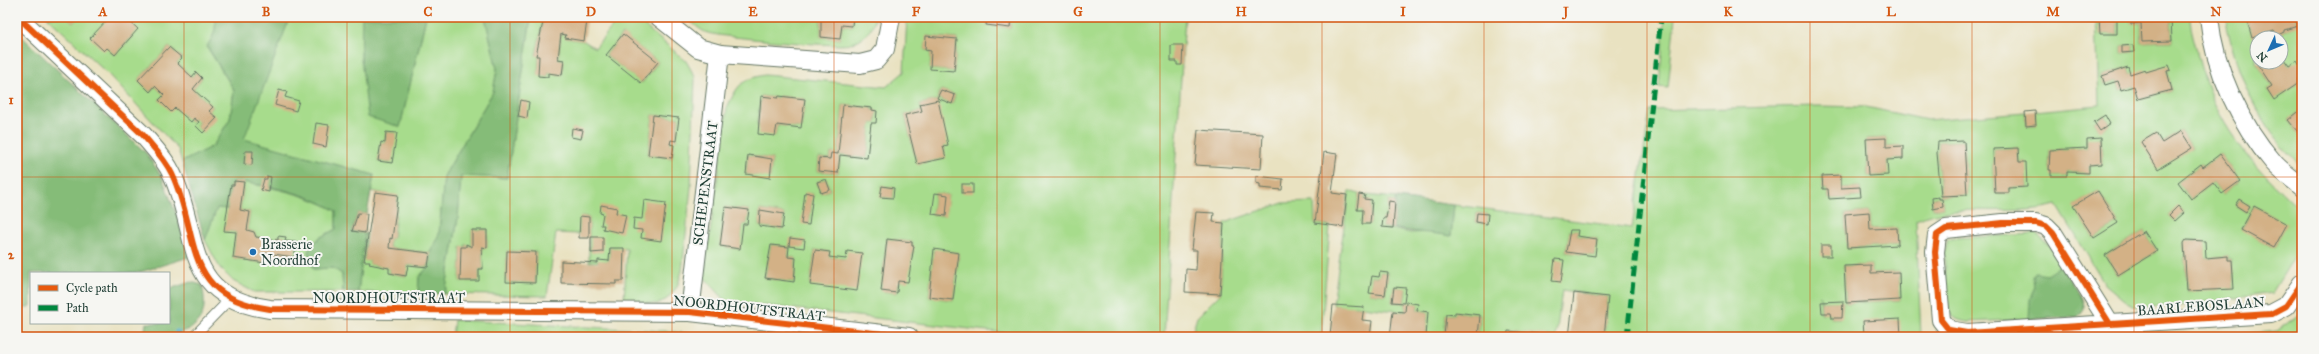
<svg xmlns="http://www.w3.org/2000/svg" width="2319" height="354" font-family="'IM FELL Great Primer',serif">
	<rect width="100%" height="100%" fill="#f6f6f2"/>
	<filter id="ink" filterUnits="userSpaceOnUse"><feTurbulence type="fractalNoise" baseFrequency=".025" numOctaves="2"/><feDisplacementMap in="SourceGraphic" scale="8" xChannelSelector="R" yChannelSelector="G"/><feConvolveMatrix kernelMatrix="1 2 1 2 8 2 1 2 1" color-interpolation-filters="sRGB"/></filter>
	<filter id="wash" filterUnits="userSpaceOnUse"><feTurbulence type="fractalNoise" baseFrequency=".012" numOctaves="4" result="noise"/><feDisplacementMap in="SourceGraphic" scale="16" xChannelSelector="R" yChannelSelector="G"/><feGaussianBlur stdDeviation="0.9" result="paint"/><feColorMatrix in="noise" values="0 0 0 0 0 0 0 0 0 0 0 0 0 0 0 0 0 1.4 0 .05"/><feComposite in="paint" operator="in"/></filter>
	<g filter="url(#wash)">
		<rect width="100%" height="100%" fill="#e9e2c1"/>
		<g fill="#a7dc8c" stroke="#638c60" fill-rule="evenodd">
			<path d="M47 17H66L73 23 78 17H110L107 48 115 55 132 37 121 17H214C218 28 213 37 207 47L234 90 230 119 213 146 182 162 178 149 108 74ZM169 47 182 58 177 63 192 77 196 72 202 78 193 89 213 107 209 111 203 133 196 126 199 122 194 118 191 122 175 108 159 100 164 95 155 86 150 92 138 80Z"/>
			<path d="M290 17H363L361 59 400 127 426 17H485L497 69 493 92 444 176 439 234 430 253 389 248 390 238H393L398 196 371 191 374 175 243 139ZM386 132 396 133 391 163 378 161 381 143H385Z"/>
			<path d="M531 17H544L536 55 539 56 538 75 548 77V73L562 75 564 60 558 59 561 34 566 35V38L584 41 595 48 620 17H634L686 61 695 77 691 187 682 271 677 287 667 299 657 304 624 301 627 249 610 248 609 261 589 262V217L581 216 579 234 556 233 547 296 445 294 458 218 461 175 507 178ZM622 34 658 62 642 83 606 55ZM653 115 679 118 676 140H671L670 144 674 145 672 158 648 155ZM472 230H487V247H482L483 269H479V281H460L461 247H466V244L472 247ZM507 251 536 252 535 283 507 282Z"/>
			<path d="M686 17H821V37L840 39 842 25 852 26 853 17H875C873 31 863 39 850 44 842 48 720 37 708 33 700 31 692 22 686 17Z"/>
			<path d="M907 17H987V25L1010 28 1011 17H1185L1164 337H1040L726 301 704 277 727 108C737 86 741 79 765 75L886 87 904 72ZM927 36 957 39 954 71 930 69 931 51 925 50ZM941 90 955 95 952 104 937 98ZM761 96 778 98 779 96 805 99 801 128 777 125 775 136 757 124ZM938 100 945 158 917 164 905 115 922 111 920 104ZM843 105 872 108V110L877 111 876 123H871L867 158 840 155 838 173 818 171 819 158 830 159 831 153 838 154ZM748 155 772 159 770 177 746 174ZM826 179 830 190 821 193 817 182ZM882 186 894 188 893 198 881 197ZM806 193 813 194 809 225ZM935 193 948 195 945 216 932 214ZM725 207 749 210 747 224H743L739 249 720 246ZM760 210 784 214 782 229 759 226ZM887 239 912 242C912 248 914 251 912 257 908 272 899 274 897 293L881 291ZM771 245 789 247 788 257 796 258 794 282 765 278ZM815 250 829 252V257L846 259 810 285ZM934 250 959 253 953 300 929 297Z"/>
			<path d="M1665 17H1675L1668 88 1659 87Z"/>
			<path d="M2096 17H2099L2100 34H2117V17H2131V23H2141L2142 42 2172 41 2171 17H2190C2190 29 2195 41 2197 53 2215 126 2249 161 2302 212V244L2272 293 2178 306 2143 307 2134 306 2124 300 2105 284 2057 205C2011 218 1961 201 1916 220L1921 337 1868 334V337H1604L1608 297 1562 290 1556 337 1508 331 1507 337H1478L1480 315 1456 312 1455 315 1446 314 1444 337H1426L1428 312 1417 310 1418 304 1406 303 1405 312 1354 306 1353 308 1333 305 1349 191 1359 194 1357 209 1363 210 1362 224H1370L1372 200 1364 199 1365 195 1396 198 1395 202 1389 201 1386 218H1383L1382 227 1411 233 1431 232 1451 236 1454 205 1632 228 1650 110 1818 106 1866 107 1927 120 2025 112 2026 126H2035V111L2099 105ZM2133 45 2134 52 2122 53V46ZM2128 67 2130 74 2171 70 2167 71 2172 90 2138 99 2134 86 2121 90 2118 81 2105 85 2102 76ZM2105 115 2110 124 2100 130 2094 122ZM2181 131 2192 148 2142 142 2156 133 2162 143ZM1886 138V147L1902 146 1903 159 1887 160V175L1868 176 1866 139ZM2101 138 2102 164 2089 165V173L2067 172V176H2052L2051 170 2049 169 2050 150 2087 148V139ZM1964 141 1967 195 1941 196 1937 154 1938 142ZM2018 148 2019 162H2025L2027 187 2009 188V193H1995L1993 149ZM2220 154 2240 181 2222 194 2213 182 2191 199 2178 182 2201 164 2203 167ZM1822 176H1841V188L1860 187 1861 197 1829 199 1828 189H1823ZM2098 191 2118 223 2094 238 2074 206ZM1938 197 1939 199 1942 200 1943 207 1933 209 1932 198ZM2239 199 2250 206 2246 212 2235 205ZM2254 206 2286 224 2274 248 2241 229ZM2178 207 2184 213 2175 221 2169 215ZM1869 212 1870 229 1897 228 1898 245 1847 248 1845 214ZM1477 213 1488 214 1487 224 1476 222ZM1570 230H1578L1577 236 1597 239 1595 256 1566 252ZM2144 231 2157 251 2118 275 2105 255ZM2186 240H2198L2206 258 2228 256V260H2232L2234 288 2187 291 2184 243ZM1871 265V273L1899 272 1900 300 1846 303 1844 266ZM1380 272 1388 273 1385 295 1370 293 1372 276 1379 277ZM1394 287 1406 289 1404 303 1392 302ZM1820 295 1821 302H1843L1841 318H1831L1830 313H1821Z"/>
			<path d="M2225 17H2246L2253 38 2274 31 2276 36 2284 32V30L2298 25 2295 17H2302V69L2289 66 2281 55V38H2257L2256 62 2272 86 2267 89 2274 99 2299 83 2298 80 2302 77V109L2288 120 2302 137V167C2256 123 2238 79 2225 17Z"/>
			<path d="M244 182C276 189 308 194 336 211V229L319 238 308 251 313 269 333 268 342 274 343 292H254L233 281 220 268 205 240 217 208 228 209 225 231 236 232 233 258 264 263 266 253 294 257 296 242 285 241V237L278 236V240L256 237 254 232 247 230 250 212 240 210Z"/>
			<path d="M1314 202 1315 223 1330 226 1321 337H1191L1197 317 1220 294 1224 223 1283 203Z"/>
			<path d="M365 233H367L364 260 370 261V264L389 268V273L406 276 408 265 428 267 419 277 418 294 358 292Z"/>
			<path d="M2036 234C2052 242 2070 280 2081 297 2085 306 2086 311 2077 317L1968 322C1962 321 1955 320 1951 314 1945 304 1942 251 1948 240L1954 238Z"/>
			<path d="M2302 312V337H2216L2277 331Z"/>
			<path d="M454 320 666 331 717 337H452Z"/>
		</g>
		<g fill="#85bc78" stroke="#527c56">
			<path d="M214 17H290L244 139 374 175 367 214 358 213 352 231 365 233 358 292H343L342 274 333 268 313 269 308 251 319 238 336 229V211C306 192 269 186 234 181V185H231L228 209 217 208 205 240 182 162 213 146 230 119 234 90 207 46C213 37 218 28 214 17Z"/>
			<path d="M362 17H426L400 127 368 117 361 59Z"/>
			<path d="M485 17H531L507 178 461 176 458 218 445 294H418L419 277 428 267 430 253 439 234 444 176 493 92 497 69Z"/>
			<path d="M17 32 146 153 162 177 177 216 189 257 137 273H31V306L17 311Z"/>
			<path d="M1396 198 1454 205 1451 236C1431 232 1412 233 1393 228Z"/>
			<path d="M2061 265C2068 277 2085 295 2084 310L2077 317 2029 319 2030 300 2034 288 2033 277 2035 272 2046 274Z"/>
			<path d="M191 282 202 285C207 306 205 326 181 332L180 337H144L146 323H169V289Z"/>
		</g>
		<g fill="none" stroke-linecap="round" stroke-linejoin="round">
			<g stroke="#46a8c5" stroke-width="5.5">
				<path d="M17 312 20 319"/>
				<path d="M176 337 177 332"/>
			</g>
		</g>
		<g id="blocks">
			<g fill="#d3b186">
				<path d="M66 17H78L73 23Z"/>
				<path d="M110 17H121L123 19 125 17 138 29 115 55 107 48 104 51 90 38Z"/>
				<path d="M544 17H569L568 19 587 21 584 41 565 38 566 35 561 34 558 59 564 60 562 75 548 73V77L538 76 539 56H536Z"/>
				<path d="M821 17H853L852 26 842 25 840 39 821 37Z"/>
				<path d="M987 17H1011L1010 28 986 25Z"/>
				<path d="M2099 17H2117V34H2100Z"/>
				<path d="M2131 17H2171L2172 41 2142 42 2141 23 2131 24Z"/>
				<path d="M2246 17H2295L2298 26 2284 30V32L2276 36 2274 31 2252 38Z"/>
				<path d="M623 34 658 62 641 83 606 55Z"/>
				<path d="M926 36 957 39 954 71 930 69 931 51 925 50Z"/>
				<path d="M1171 45H1183L1182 65H1177V61H1171Z"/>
				<path d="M2133 45 2134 52 2122 53V46Z"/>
				<path d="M169 47 182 58 177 63 192 77 196 72 202 78 193 89 213 107 209 111 217 118 203 133 196 126 199 122 194 118 191 122 175 108 171 112 159 100 164 95 155 86 150 92 138 80Z"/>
				<path d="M2281 55 2289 66 2297 61 2302 69V77L2298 80 2299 83 2274 100 2267 89 2272 86 2256 62H2281Z"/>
				<path d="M2169 65 2171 70 2167 71 2172 90 2138 99 2134 86 2121 90 2118 81 2105 85 2102 76 2128 67 2130 74 2145 69 2146 72Z"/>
				<path d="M279 90 287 92 285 97 299 101 296 111 275 105Z"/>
				<path d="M941 90 955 95 952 104 937 98Z"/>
				<path d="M761 96 778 98 779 96 805 99 801 128 777 125 775 136 758 134Z"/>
				<path d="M521 100 529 102 527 118 518 116Z"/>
				<path d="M938 100 948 145 943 146 946 158 917 164 905 115 922 111 920 104Z"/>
				<path d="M843 105 872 108V110L877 111 876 123H871L867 158 840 155 838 173 818 171 819 158 830 159 831 153 838 154Z"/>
				<path d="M2302 109V137L2288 120Z"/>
				<path d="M2035 111 2036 125 2026 126 2025 112Z"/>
				<path d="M653 115 679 118 676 141 671 140 670 144 674 145 672 158 648 155Z"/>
				<path d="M2105 115 2110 124 2100 131 2094 122Z"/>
				<path d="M316 123 329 125 326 147 313 144Z"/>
				<path d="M572 128 583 130 581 139 571 137Z"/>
				<path d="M1198 130 1263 134 1261 169 1195 165Z"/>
				<path d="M2181 131 2192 148 2158 169 2141 142 2156 133 2162 143Z"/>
				<path d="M386 132 397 133 392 163 378 161 381 142 385 143Z"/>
				<path d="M1886 138V147L1903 146V159L1887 160 1888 175 1868 176 1866 139Z"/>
				<path d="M2101 138 2102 164 2089 165V173L2067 172V176H2051V170H2049L2050 150 2087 148V139Z"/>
				<path d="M1964 141 1967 195 1941 196 1937 153 1938 142Z"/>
				<path d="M2018 148 2019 162H2026L2027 187 2009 188V193H1995L1993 149Z"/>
				<path d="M245 151H253L252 165 244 164Z"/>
				<path d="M1324 152 1337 154 1332 193 1347 195 1343 227 1315 223Z"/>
				<path d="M2220 154 2240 181 2222 194 2213 182 2191 199 2178 182 2201 164 2203 167Z"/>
				<path d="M748 155 772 159 770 178 746 174Z"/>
				<path d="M1841 175V188L1860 187 1861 197 1829 199 1828 189H1823L1822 176Z"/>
				<path d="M267 176 271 177 269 192 261 190 264 179H267Z"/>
				<path d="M1256 176 1283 179 1282 190 1260 188V184L1256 183Z"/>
				<path d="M826 179 830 190 821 193 817 182Z"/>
				<path d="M234 181 244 182 240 210 250 212 247 230 254 232 256 237 278 240V236L286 237 285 241 297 242 294 257 266 253 265 263 233 258 236 232 224 231 231 185H234Z"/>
				<rect x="962" y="184" width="11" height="9"/>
				<path d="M882 186 894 188 893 198 880 197Z"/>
				<path d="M2098 191 2118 223 2094 238 2073 206Z"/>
				<path d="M375 192 398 195 392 239 390 238 389 248 430 253 428 267 408 265 406 276 389 273V268L369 264 370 261H364Z"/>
				<path d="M805 192 813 194 809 225 801 224Z"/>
				<path d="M935 193 948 195 946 216 932 214Z"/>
				<path d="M1359 194 1365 195 1364 199 1372 200 1370 224H1362L1363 210H1357Z"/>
				<path d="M1939 197V199H1942L1943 207 1933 209 1932 198Z"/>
				<path d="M2239 199 2250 206 2246 212 2235 205Z"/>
				<path d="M644 200 666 203 661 241 641 238 642 230 633 229 634 218 642 219Z"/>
				<path d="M1389 201 1395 202 1393 228 1382 227 1383 218H1386Z"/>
				<path d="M601 205 617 208 616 213 626 215 622 233 603 229 604 225H601L603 214 600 213Z"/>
				<path d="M2178 206 2184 213 2175 221 2169 215Z"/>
				<path d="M2254 206 2287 224 2274 248 2241 230Z"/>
				<path d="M725 207 749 210 747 224H743L740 249 720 246Z"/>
				<path d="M760 210 784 214 782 229 759 226Z"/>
				<path d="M1196 212 1214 213 1213 222 1224 223 1220 294 1185 292 1186 269 1196 270 1197 250H1192Z"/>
				<path d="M1869 212 1870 229 1897 228 1898 245 1847 248 1845 214Z"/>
				<path d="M358 213 367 214 365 233 352 231Z"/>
				<path d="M1477 213 1488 214 1487 224 1476 222Z"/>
				<path d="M580 216 589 217V238H579Z"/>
				<path d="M472 230H487V248L482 247 483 269H479V281H460L461 247H466V244L472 247Z"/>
				<path d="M1570 230H1578L1577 236 1597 239 1595 256 1566 252Z"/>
				<path d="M2144 231 2157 251 2118 275 2105 255Z"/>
				<path d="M591 237H603V252L591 253Z"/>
				<path d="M790 238 805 240 804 248 789 246Z"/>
				<path d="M887 239 912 242V246H914L908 282 898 281 897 293 881 291Z"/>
				<path d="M2186 240 2205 241 2206 258 2228 256V260H2232L2234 289 2187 291 2184 243Z"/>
				<path d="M771 245 789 247 788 257 796 258 794 282 765 278Z"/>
				<rect x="1821" y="245" width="10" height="11"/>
				<path d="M610 248H624L623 281H616V284L561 283V261L598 263V260L609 261Z"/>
				<path d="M934 249 959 253 953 300 929 297Z"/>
				<path d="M815 250 830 252 829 257 846 259 847 251 862 253 857 291 810 285Z"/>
				<path d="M507 251 536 252 535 283 506 282Z"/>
				<path d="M1555 259 1564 260 1561 282 1552 281Z"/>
				<path d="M1871 265V273L1899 272 1900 300 1846 303 1844 266Z"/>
				<path d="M1380 272 1388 273 1385 295 1369 293 1372 276 1379 277Z"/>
				<path d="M1394 287 1406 288 1404 303 1392 302Z"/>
				<path d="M1574 293 1608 297 1604 337H1569Z"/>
				<path d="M1843 301 1842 318H1831L1830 313H1822L1821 302Z"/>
				<path d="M1406 302 1418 304 1417 310 1428 312 1426 337H1390L1393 311 1405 312Z"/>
				<path d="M1333 305 1364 307 1362 320 1372 321 1370 337 1330 336Z"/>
				<path d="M1455 312 1480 315 1478 337H1444L1446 314 1455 315Z"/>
				<path d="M1900 319 1901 337H1868V334H1864L1863 321Z"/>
				<path d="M1508 331 1547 335V337H1507Z"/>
			</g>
		</g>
	</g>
	<g filter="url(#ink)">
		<use href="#blocks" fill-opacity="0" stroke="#667765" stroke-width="1"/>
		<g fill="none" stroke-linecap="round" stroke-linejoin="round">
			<defs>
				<path id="lane" d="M193 337 231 298"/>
				<g id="street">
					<path d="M18 17 143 135C154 148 165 159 172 174 201 236 180 297 270 309L690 312 909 337"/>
					<path d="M659 17 698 48 720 54 690 312"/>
					<path d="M2209 17C2214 69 2240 124 2274 163 2282 172 2293 179 2302 187"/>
					<path d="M720 54 860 64 876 60 885 49 891 17"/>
					<path d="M2110 324 2053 233 2046 226 2036 223H2003L1946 229 1937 235 1935 252 1941 320 1949 330 1967 333 2271 314 2286 306 2302 283"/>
				</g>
			</defs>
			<use href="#lane" stroke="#667765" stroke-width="11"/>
			<use href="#street" stroke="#667765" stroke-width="20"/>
			<use href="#lane" stroke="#fff" stroke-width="9"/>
			<use href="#street" stroke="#fff" stroke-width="18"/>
			<path stroke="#00873e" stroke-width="5" stroke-dasharray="10 5" stroke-linecap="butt" d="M1627 337 1661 17"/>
			<defs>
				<g id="cycleway">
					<path d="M18 17 143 135C154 148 165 159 172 174 201 236 180 297 270 309L690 312 909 337"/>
					<path d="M2110 324 2053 233 2046 226 2036 223H2003L1946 229 1937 235 1935 252 1941 320 1949 330 1967 333 2271 314 2286 306 2302 283"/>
				</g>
			</defs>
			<use href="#cycleway" stroke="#f6f6f2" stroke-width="8"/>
			<use href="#cycleway" stroke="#e8590c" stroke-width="6"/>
		</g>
	</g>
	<path fill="none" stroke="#d45610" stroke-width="1" stroke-opacity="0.55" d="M184 17V337M347 17V337M510 17V337M672 17V337M834 17V337M997 17V337M1160 17V337M1322 17V337M1484 17V337M1647 17V337M1810 17V337M1972 17V337M2134 17V337M17 177H2302"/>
	<circle fill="#1f6fb2" stroke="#f6f6f2" stroke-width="1.5" cx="253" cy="252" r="4"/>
	<g text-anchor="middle" stroke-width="4" stroke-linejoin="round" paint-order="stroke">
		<g font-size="14" fill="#1f3d34" stroke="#f6f6f2">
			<text transform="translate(705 183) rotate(-83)" y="5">SCHEPENSTRAAT</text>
			<text x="389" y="303">NOORDHOUTSTRAAT</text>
			<text transform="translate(2201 306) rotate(-4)" y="5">BAARLEBOSLAAN</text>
			<text transform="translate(749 308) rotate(6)" y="5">NOORDHOUTSTRAAT</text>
		</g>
		<g font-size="14" fill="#1f3d34" stroke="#f6f6f2" text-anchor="start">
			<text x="261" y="249">Brasserie<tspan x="261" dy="16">Noordhof</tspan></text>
		</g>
	</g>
	<rect width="2319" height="354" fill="none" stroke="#f6f6f2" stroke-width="44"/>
	<rect x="30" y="272" width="140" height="52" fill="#f6f6f2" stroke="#a0aca6"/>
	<rect x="38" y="285" width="20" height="6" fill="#e8590c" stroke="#a0aca6"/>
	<text x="66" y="292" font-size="12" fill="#1f3d34">Cycle path</text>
	<rect x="38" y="305" width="20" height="6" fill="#00873e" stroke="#a0aca6"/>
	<text x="66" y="312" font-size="12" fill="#1f3d34">Path</text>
	<g transform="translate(2269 50) rotate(226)"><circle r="19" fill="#f6f6f2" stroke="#a0aca6"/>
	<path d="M0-3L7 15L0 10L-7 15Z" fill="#1f6fb2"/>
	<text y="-6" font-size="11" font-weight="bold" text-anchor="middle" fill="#1f3d34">N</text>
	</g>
	<rect x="22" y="22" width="2275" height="310" fill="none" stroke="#d45610" stroke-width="1.5"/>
	<g font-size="13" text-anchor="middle" font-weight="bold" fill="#d45610">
		<text x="103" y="16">A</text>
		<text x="266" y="16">B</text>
		<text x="428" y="16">C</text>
		<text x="591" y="16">D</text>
		<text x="753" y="16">E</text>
		<text x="916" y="16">F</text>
		<text x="1078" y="16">G</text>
		<text x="1241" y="16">H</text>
		<text x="1403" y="16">I</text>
		<text x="1566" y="16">J</text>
		<text x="1728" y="16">K</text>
		<text x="1891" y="16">L</text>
		<text x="2053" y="16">M</text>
		<text x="2216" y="16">N</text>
		<text x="11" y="104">1</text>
		<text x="11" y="259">2</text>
	</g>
</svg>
